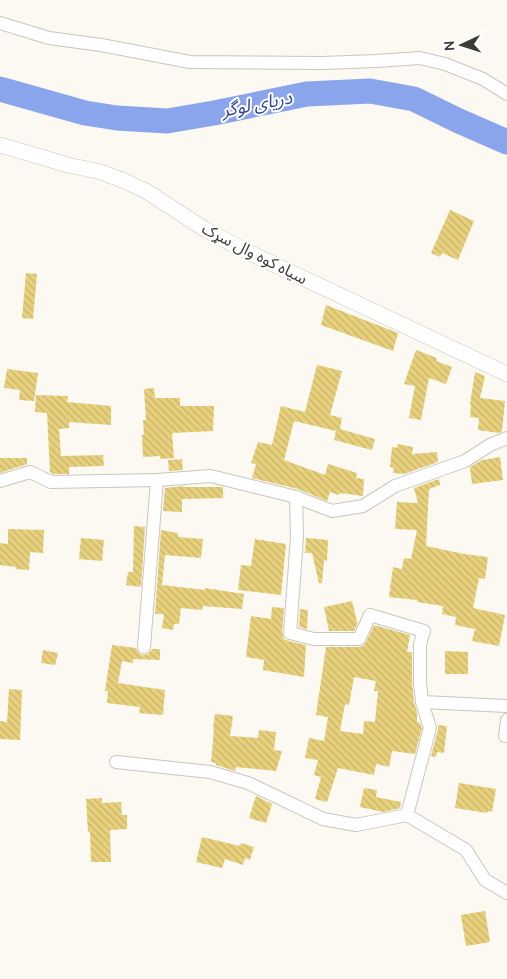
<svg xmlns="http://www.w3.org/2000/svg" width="507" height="979" font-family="Ubuntu,'Noto Sans Arabic',sans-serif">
	<defs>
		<pattern id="building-back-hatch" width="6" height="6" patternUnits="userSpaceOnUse" patternTransform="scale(1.25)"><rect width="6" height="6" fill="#e8d17c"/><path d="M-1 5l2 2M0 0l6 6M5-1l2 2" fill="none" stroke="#c8b46c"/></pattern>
	</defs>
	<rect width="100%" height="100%" fill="#fbf9f1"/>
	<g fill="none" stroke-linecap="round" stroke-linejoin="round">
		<path stroke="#8ba5ec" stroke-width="25" d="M0 89 85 113 117 118 167 121 214 113 307 94 370 91 414 99 459 121 507 142"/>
	</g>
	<g fill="url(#building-back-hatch)" fill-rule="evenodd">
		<path d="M450 210 474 221 458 260 442 253 440 257 431 253Z"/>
		<path d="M26 273 37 274 33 319 22 318Z"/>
		<path d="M326 305 398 333 393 351 321 325Z"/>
		<path d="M416 350 437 358 436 361 452 367 446 384 429 378 421 420 409 418 415 386 404 384Z"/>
		<path d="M317 365 342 371 330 415 342 418 340 429 375 439 372 450 334 440 336 431 294 421 284 460 325 475 328 464 357 473 356 478 364 479 363 496 340 493 339 495 330 492 327 501 298 489 252 478 256 464 251 463 258 442 272 445 281 406 305 412Z"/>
		<path d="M7 369 38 373 34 401 19 400 20 390 4 388Z"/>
		<path d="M475 372 485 376 480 398 505 401 502 431 499 433 478 430 479 418 470 417 471 405 470 404Z"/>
		<path d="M154 388 155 398H180V406H214L213 431 172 433 174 458 160 459V456L143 457 142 435H144L143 420H146L144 389Z"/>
		<path d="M36 395 68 396 67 402 111 406V425L69 422V428L59 429 61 456 103 455 104 466 69 467V474H53L50 472 47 413 35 412Z"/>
		<path d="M398 444 413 447 412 454 437 452 438 462 404 474 393 473 394 468 390 467 392 447 397 448Z"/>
		<path d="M500 457 503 480 472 484 470 467 482 460Z"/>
		<path d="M0 458H27V464L0 473Z"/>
		<path d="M182 459 183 470 169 471 168 460Z"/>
		<path d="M439 479 440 485 429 489 426 546 464 554 488 557 485 579 479 578 473 608 505 615 499 646 472 641 475 629 455 625 456 617 442 614 443 606 417 602V600L389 597 393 567 402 569 404 558 411 559 417 530 395 529 397 502 418 503 414 488Z"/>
		<path d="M184 486V487H223V498L182 499V512L163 511 165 488Z"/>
		<path d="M134 526 145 527 141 587 126 585 128 572H133Z"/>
		<path d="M8 529 44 530 43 553 30 552 29 570 16 569V567L0 565V543L8 544Z"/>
		<path d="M161 530 178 533V537L203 539 201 558 165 555 162 585 205 590V588L244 594 242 609 203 606 202 610 181 608 179 624H174L173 630 162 628 164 614H155Z"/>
		<path d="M81 538 104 540 102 561 79 559Z"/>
		<path d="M306 538 328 540 327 561 324 560 322 583H319L312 553H305Z"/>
		<path d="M255 539 286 544 281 595 238 590 241 565 251 566Z"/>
		<path d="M352 601 357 622H358L354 631H329L324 607Z"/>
		<path d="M272 607 284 608 282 632 284 639 288 641 306 645 304 677 263 670 264 660 246 657 251 616 271 619Z"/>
		<path d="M300 609 308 610 307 629 299 627Z"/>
		<path d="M374 625 410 635 407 652H412V682L414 703 417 712V722L420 723 422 728 415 754 392 751 389 767 376 764 374 775 338 768 327 802 315 799 321 777 314 775 318 760 305 758 309 738 324 741 328 717 316 715 326 647H359L363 646 366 642ZM354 677 376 681 374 691H378L375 722 364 721 363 734 340 731 345 704 349 705Z"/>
		<path d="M112 645 136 648 139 653 143 655 148 654 152 649H160V660L133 659V663L122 661 118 683 165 690 163 715 139 713 140 707 107 703 108 691H105Z"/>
		<path d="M43 650 58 653 55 665 41 663Z"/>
		<path d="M445 651 468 652V674H445Z"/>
		<path d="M9 689 22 690 20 740 0 739V721L7 722Z"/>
		<path d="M215 714 233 716 230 736 258 738 259 730 276 732 274 750 282 751 276 771 236 767 235 771 216 765V763L211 762 214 730 213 729Z"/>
		<path d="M438 725 447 726 444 753 437 752 436 757 431 756 438 730Z"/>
		<path d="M459 783 496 789 492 812 488 811 487 813 455 808Z"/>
		<path d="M364 788 377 790 376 797 401 802 400 808 383 812 360 807Z"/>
		<path d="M256 796 272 804 266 823 249 818Z"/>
		<path d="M102 798V803L121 802 122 815H127V829L110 830 111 862H91L90 831 88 832 86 799Z"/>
		<path d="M202 837 240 846 241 843 254 847 250 860 245 858 243 865 225 859 222 868 196 862Z"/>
		<path d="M485 911 490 942 466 946 461 915Z"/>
	</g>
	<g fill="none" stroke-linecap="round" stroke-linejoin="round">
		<defs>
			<g id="minor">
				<path d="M0 23 49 38 101 45 190 62 323 63 376 61 420 58 445 64 483 79 507 94"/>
				<path d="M0 481 30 472 51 482 157 480 211 476 296 497 332 511 363 506 395 486 465 461 490 445 507 438"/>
				<path d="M296 497 297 537 290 633 314 639H359L370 615 424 631 420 644V683L422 702 430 728 407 815"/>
				<path d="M144 647 157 480"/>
				<path d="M422 702 507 706"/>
				<path d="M505 736 507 720"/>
				<path d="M116 762 210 772 248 783 323 819 356 825 407 815 466 850 485 880 507 893"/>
			</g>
			<path id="tertiary" d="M0 145 68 165 101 172 122 180 146 191 206 230 250 253 507 374"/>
		</defs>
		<use href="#minor" stroke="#c8c6bf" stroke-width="14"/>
		<use href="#tertiary" stroke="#c8c6bf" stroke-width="16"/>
		<use href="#minor" stroke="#fff" stroke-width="12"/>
		<use href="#tertiary" stroke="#fff" stroke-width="15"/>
	</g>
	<g text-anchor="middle" stroke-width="4" stroke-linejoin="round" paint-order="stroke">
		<g font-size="16" fill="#3c3b38" stroke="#fff">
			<text transform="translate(255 253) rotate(27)" y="6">سیاه کوه وال سړک</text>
		</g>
		<g font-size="18" font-style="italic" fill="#2d4396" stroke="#fff">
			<text transform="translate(257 104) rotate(-11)" y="6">دریای لوگر</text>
		</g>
	</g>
	<g transform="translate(462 45) rotate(266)" stroke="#ffffff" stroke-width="4" paint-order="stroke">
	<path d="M0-4L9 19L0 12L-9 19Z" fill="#3c3b38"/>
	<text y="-8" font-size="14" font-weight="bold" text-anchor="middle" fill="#3c3b38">N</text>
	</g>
</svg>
